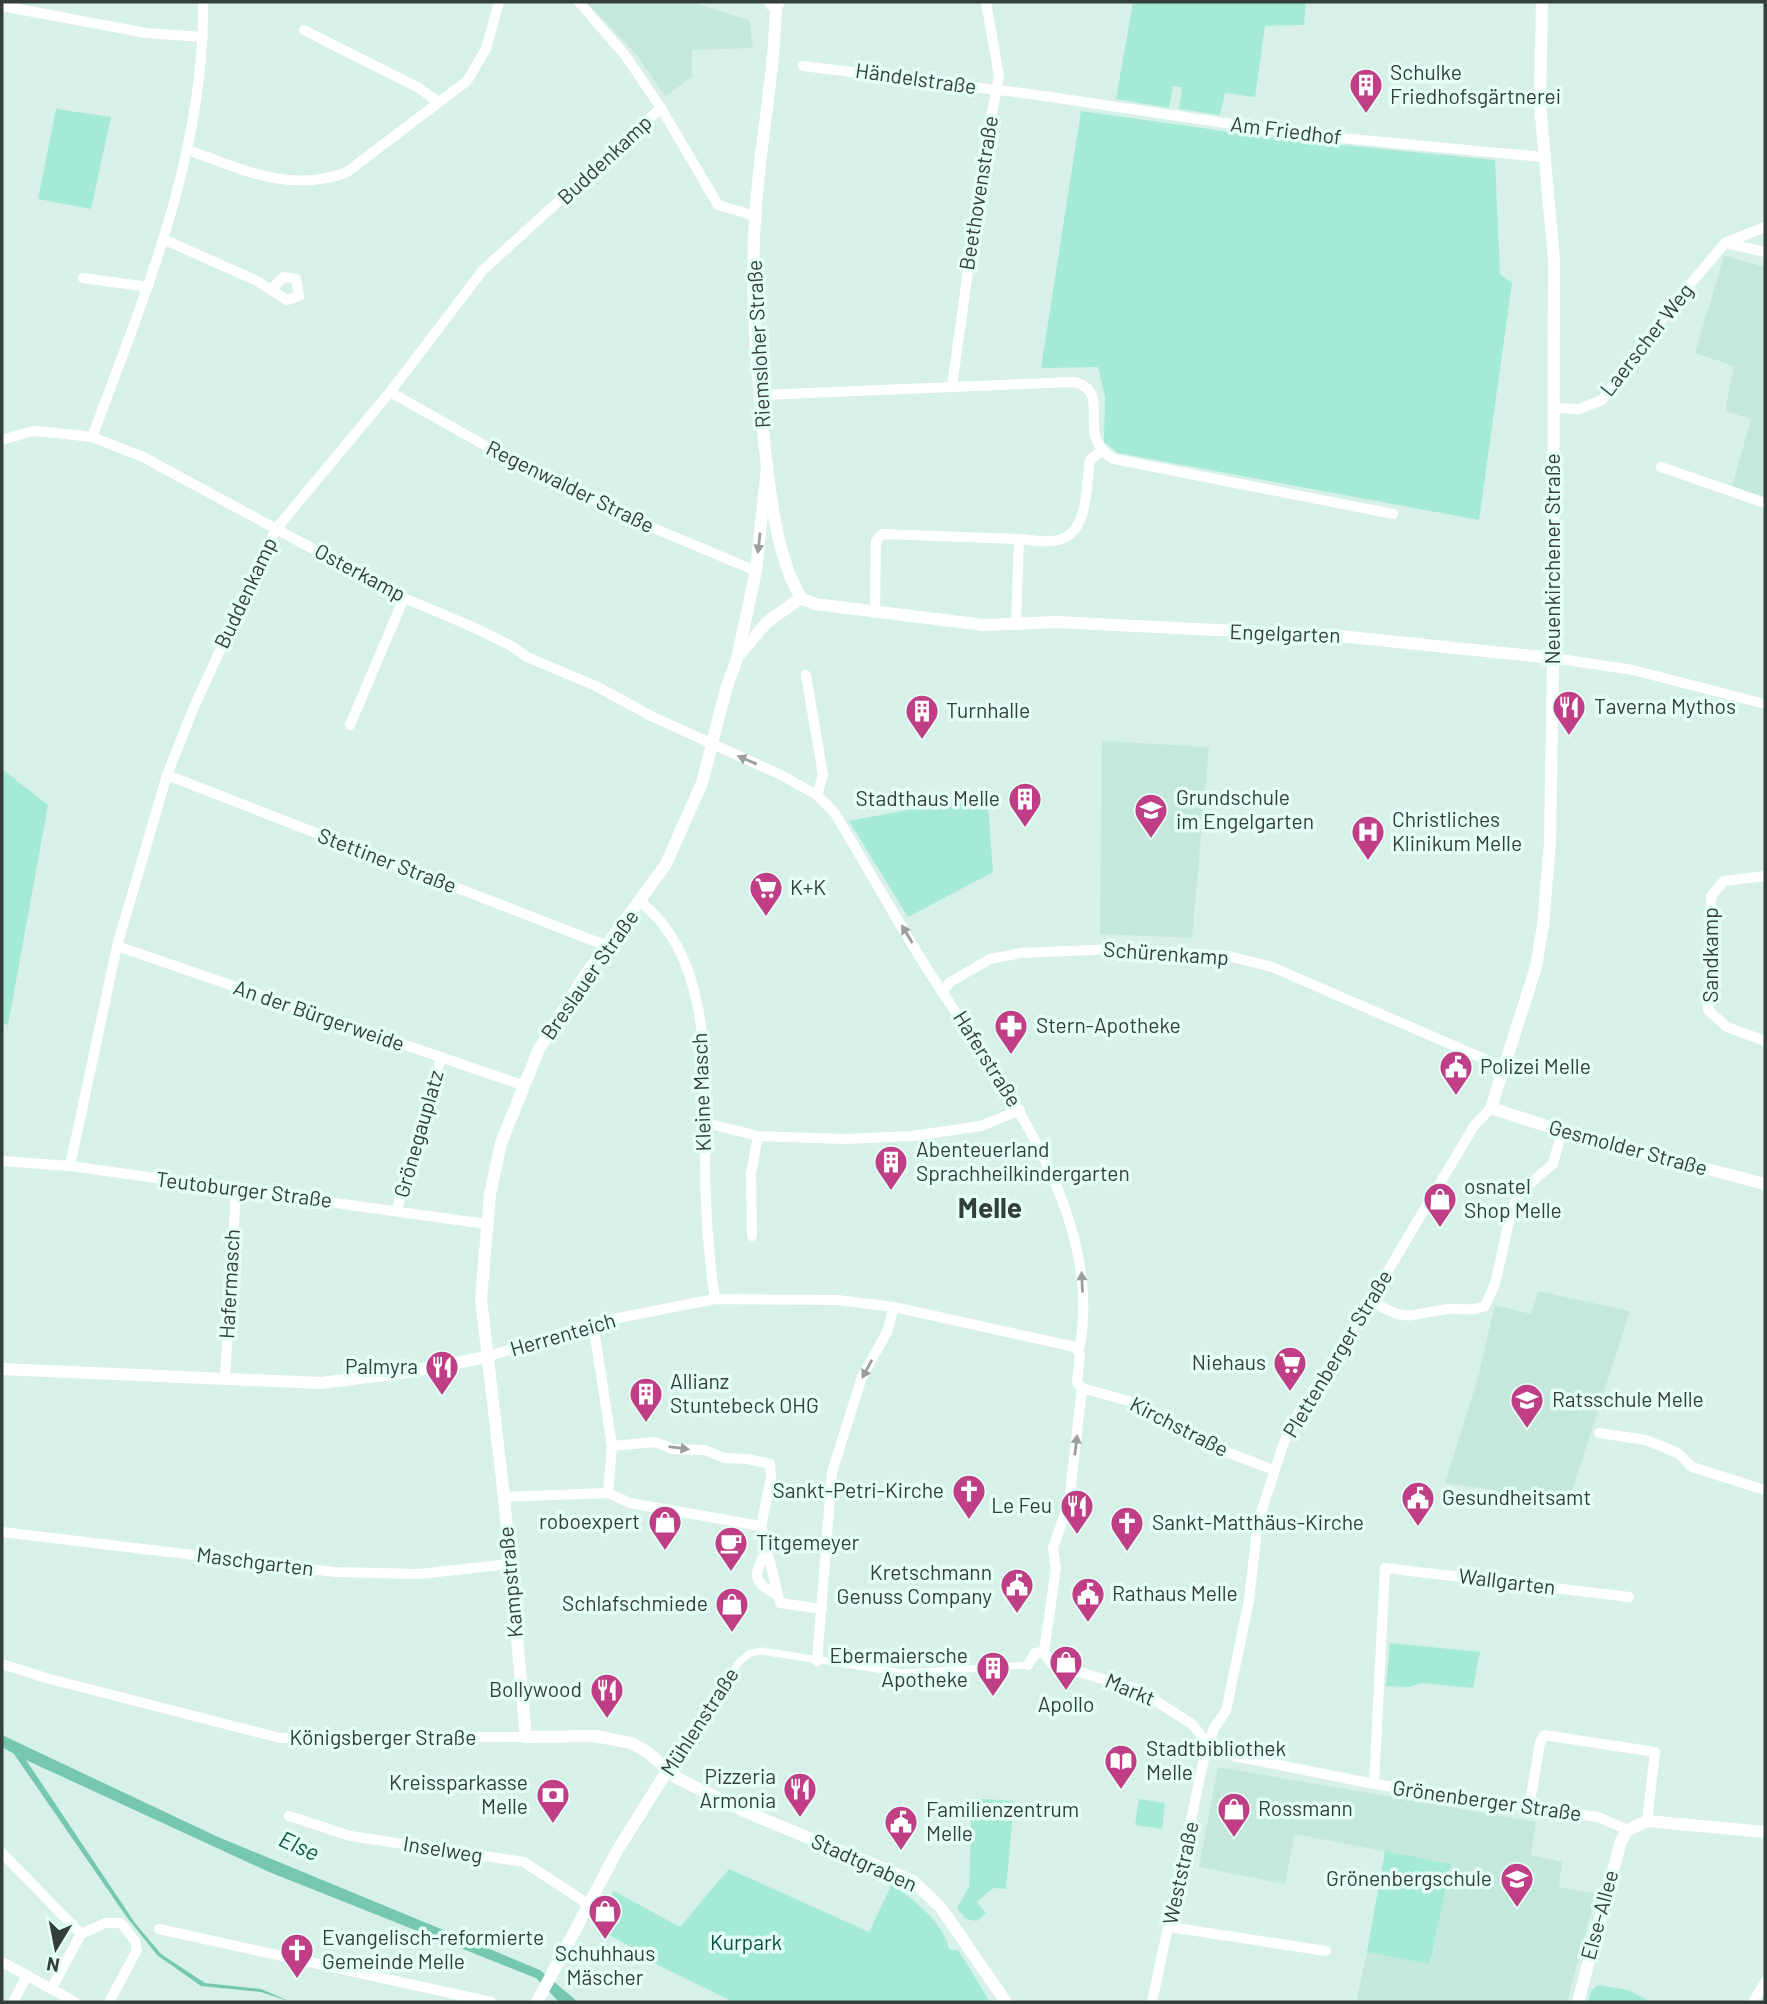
<svg xmlns="http://www.w3.org/2000/svg" width="1767" height="2004" font-family="Barlow,sans-serif">
	<rect width="100%" height="100%" fill="#d7f1e9"/>
	<g fill="#c5e8dd">
		<path d="M586 2H690L749 20 753 48 692 50V77L665 96 636 54Z"/>
		<path d="M1724 256 1765 267V501L1731 490 1751 419 1725 411 1734 366 1695 353Z"/>
		<path d="M1102 741 1209 747 1192 938 1100 934Z"/>
		<path d="M1538 1291 1630 1311 1569 1501 1445 1483 1478 1377 1495 1305 1531 1314Z"/>
		<path d="M1218 1767 1536 1822 1531 1855 1562 1862 1559 1887 1596 1894 1567 2002H1356L1367 1952 1431 1963 1450 1864 1295 1834 1285 1884 1199 1867Z"/>
	</g>
	<g fill="#a5ead6">
		<path d="M1133 2H1306L1304 25 1265 26 1255 97 1225 93 1220 115 1179 109 1182 87 1173 86 1169 108 1116 99Z"/>
		<path d="M56 109 111 117 91 209 38 199Z"/>
		<path d="M1081 111 1280 139 1495 160 1500 274 1512 283 1479 520 1118 453 1104 442 1105 397 1098 367 1041 368Z"/>
		<path d="M2 769 48 805 8 1025 2 1023Z"/>
		<path d="M987 792 993 872 908 917 849 821 977 797Z"/>
		<path d="M1390 1643 1480 1652 1473 1688 1422 1683 1408 1687 1386 1686Z"/>
		<path d="M972 1798 1014 1801 1006 1889 993 1888 977 1902 986 1913 977 1921 966 1919 957 1908 969 1887Z"/>
		<path d="M1139 1799 1165 1803 1162 1829 1135 1825Z"/>
		<path d="M1385 1851 1451 1864 1430 1964 1367 1952Z"/>
		<path d="M729 1869 869 1932 892 1884C913 1900 943 1921 949 1949L959 1951 990 2002H733L656 1964 640 1952 598 1929 606 1918 603 1911 614 1891 680 1927Z"/>
		<path d="M1598 1985 1628 1990 1651 2002H1588L1591 1991Z"/>
	</g>
	<path fill="#76c7b0" d="M2 1735 218 1837 540 1970 578 2002H559L536 1978 269 1872 26 1760 135 1923 161 1954 205 1983 261 1989 291 2002 261 1992 201 1986 157 1955 126 1916 14 1754 2 1747Z"/>
	<g fill="none" stroke-linecap="round" stroke-linejoin="round">
		<path stroke="#fff" stroke-width="7" d="M668 1771 739 1662 750 1653 761 1651 904 1673 1028 1665"/>
		<g stroke="#fff" stroke-width="10">
			<path d="M579 2 625 55 661 108 718 205 755 216"/>
			<path d="M2 6 146 33 203 37"/>
			<path d="M304 30 419 88 437 101"/>
			<path d="M803 66 1030 94 1299 134 1543 157"/>
			<path d="M188 150C241 169 291 194 347 172L467 81 486 49 499 2"/>
			<path d="M163 239 257 281 287 300 299 296 296 279 283 277 272 289"/>
			<path d="M1725 243 1765 252"/>
			<path d="M83 278 148 287"/>
			<path d="M952 386 985 149 999 76 986 2"/>
			<path d="M390 392 516 463 651 527 756 571"/>
			<path d="M760 395 1073 382C1116 391 1072 436 1114 459L1393 514"/>
			<path d="M1554 408 1579 409 1602 400 1671 307 1725 243 1765 227"/>
			<path d="M92 437C144 297 205 154 203 2"/>
			<path d="M2 440 33 431 57 433 92 437 143 457 404 598 466 624 510 645 527 657 596 686 651 716 781 775 817 795 834 812C865 863 894 916 926 967 995 1075 1107 1214 1079 1350"/>
			<path d="M1661 467 1765 503"/>
			<path d="M875 613 876 541 882 534 1019 539"/>
			<path d="M1016 625 1019 539C1033 540 1052 544 1064 538 1089 527 1086 483 1090 460L1100 452"/>
			<path d="M1553 658 1633 670 1765 704"/>
			<path d="M806 675 823 775 817 795"/>
			<path d="M350 725 404 598"/>
			<path d="M167 775 607 946"/>
			<path d="M1765 876 1724 881 1711 896 1708 1010 1727 1027 1765 1041"/>
			<path d="M641 902C713 960 705 1072 705 1156 705 1204 708 1252 715 1299"/>
			<path d="M117 946 522 1085"/>
			<path d="M944 990 950 982 990 959 1021 953 1117 949 1228 956 1272 967 1503 1067"/>
			<path d="M706 1123 758 1136 845 1139 912 1136 981 1126 1020 1110"/>
			<path d="M2 1161 70 1166 486 1224"/>
			<path d="M70 1166 117 946 167 775 194 707 276 529 390 392 483 270 661 108"/>
			<path d="M397 1209 441 1058"/>
			<path d="M752 1236 751 1174 758 1136"/>
			<path d="M1370 1301C1413 1324 1405 1314 1448 1309 1463 1308 1469 1312 1485 1306L1495 1284 1512 1208 1521 1191 1553 1164 1562 1131"/>
			<path d="M593 1323 612 1446 608 1493"/>
			<path d="M487 1357 593 1323 715 1299 837 1300 894 1307 1075 1347 1080 1355 1077 1382 1082 1388"/>
			<path d="M225 1377 236 1190"/>
			<path d="M1082 1388 1132 1402 1224 1451 1274 1470"/>
			<path d="M1599 1433 1646 1440 1678 1453 1692 1467 1765 1490"/>
			<path d="M612 1446 655 1442 673 1449 705 1450 724 1458 748 1459 770 1464 771 1478 761 1526"/>
			<path d="M504 1497 608 1493 630 1503 761 1526 780 1603 822 1609"/>
			<path d="M2 1532 335 1572 419 1574 509 1564"/>
			<path d="M767 1551C753 1575 751 1581 777 1595"/>
			<path d="M1044 1652 1052 1664 1137 1689 1192 1724 1208 1744 1234 1756 1374 1784 1598 1817 1628 1830"/>
			<path d="M817 1661 832 1472 862 1377 887 1332 894 1307"/>
			<path d="M2 1664 46 1678 280 1738 526 1737"/>
			<path d="M1028 1665 1035 1653 1044 1652 1056 1568 1053 1548 1069 1502 1082 1388"/>
			<path d="M1374 1784 1385 1568 1629 1597"/>
			<path d="M1529 1808 1540 1743 1544 1735 1655 1752 1647 1821"/>
			<path d="M289 1816 350 1836 524 1862 588 1904"/>
			<path d="M2 1853 81 1934 51 1989"/>
			<path d="M1170 1927 1326 1951"/>
			<path d="M159 1929 491 2002"/>
			<path d="M81 1934 105 1923H121L135 1941 137 1950 109 2002"/>
			<path d="M2 1962 75 2002"/>
			<path d="M13 2002 27 1975"/>
			<path d="M1152 2002 1205 1754 1214 1728 1226 1711 1249 1600 1258 1522 1283 1445 1295 1419 1370 1301 1474 1126 1491 1108"/>
			<path d="M1753 2002 1765 1982"/>
		</g>
		<g stroke="#fff" stroke-width="12">
			<path d="M776 2C775 76 759 146 755 220 750 297 757 372 765 449 771 498 776 555 801 598"/>
			<path d="M767 467 756 571 737 659 726 689 702 783 666 864 584 977 539 1049 501 1143 490 1194 481 1299 504 1497 526 1737 595 1736 631 1743 646 1751 677 1778 744 1811 913 1881 941 1908 1006 2002"/>
			<path d="M801 598 815 604 984 625 1056 622 1339 636 1553 658"/>
			<path d="M741 653 767 622 801 598"/>
			<path d="M2 1369 321 1383 408 1372 487 1357"/>
			<path d="M537 2002 617 1851 667 1771"/>
			<path d="M1578 2002 1621 1841 1628 1830 1647 1821 1765 1832"/>
		</g>
		<path stroke="#fff" stroke-width="12" d="M1542 2 1540 104 1554 260 1553 658 1550 843 1543 925 1536 967 1491 1108 1562 1131 1765 1184"/>
		<path stroke="#fff" stroke-width="18" d="M773 2H776"/>
	</g>
	<defs><path id="oneway-solid" d="M-6-.8H1V-3.2L6.5 0L1 3.2V.8H-6Z" transform="scale(1.75)"/></defs>
	<g fill="#9a9f9d">
		<use href="#oneway-solid" transform="translate(759 543) rotate(96)"/>
		<use href="#oneway-solid" transform="translate(747 760) rotate(-157)"/>
		<use href="#oneway-solid" transform="translate(907 934) rotate(-121)"/>
		<use href="#oneway-solid" transform="translate(1082 1282) rotate(-93)"/>
		<use href="#oneway-solid" transform="translate(867 1369) rotate(118)"/>
		<use href="#oneway-solid" transform="translate(1076 1445) rotate(-83)"/>
		<use href="#oneway-solid" transform="translate(679 1448) rotate(7)"/>
	</g>
	<defs>
		<symbol id="building-pin" viewBox="-11 -11 22 30"><path d="M0 17L-7.5 6A9.5 9.5 0 1 1 7.5 6Z" fill="#c03e85" stroke="#e4fff6"/><path d="M-4-6H4V6H1V3H-1V6H-4ZM-2.5-4.3h1.7v1.8h-1.7ZM.8-4.3h1.7v1.8H.8ZM-2.5-1h1.7V.8h-1.7ZM.8-1h1.7V.8H.8Z" fill="#fff"/></symbol>
		<symbol id="restaurant-pin" viewBox="-11 -11 22 30"><path d="M0 17L-7.5 6A9.5 9.5 0 1 1 7.5 6Z" fill="#c03e85" stroke="#e4fff6"/><path d="M-5-6h1v4h1v-4h1v4h1v-4h1v5L-1.5 .5V6h-2V.5L-5-1ZM5-6V6H3V1.5H1.5Q1.5-4 5-6Z" fill="#fff"/></symbol>
		<symbol id="school-pin" viewBox="-11 -11 22 30"><path d="M0 17L-7.5 6A9.5 9.5 0 1 1 7.5 6Z" fill="#c03e85" stroke="#e4fff6"/><path d="M0-5L7-2L0 1L-7-2ZM-4 1L0 2.5L4 1V4Q0 6-4 4Z" fill="#fff"/></symbol>
		<symbol id="hospital-pin" viewBox="-11 -11 22 30"><path d="M0 17L-7.5 6A9.5 9.5 0 1 1 7.5 6Z" fill="#c03e85" stroke="#e4fff6"/><path d="M-5-5h3v3.5h4V-5h3V5h-3V1.5h-4V5h-3Z" fill="#fff"/></symbol>
		<symbol id="supermarket-pin" viewBox="-11 -11 22 30"><path d="M0 17L-7.5 6A9.5 9.5 0 1 1 7.5 6Z" fill="#c03e85" stroke="#e4fff6"/><path d="M-6-5.5h2.5l.6 2H6L4.5 2H-2.5L-4.4-4H-6ZM-1.5 3.2a1.3 1.3 0 1 0 .1 0ZM3 3.2a1.3 1.3 0 1 0 .1 0Z" fill="#fff"/></symbol>
		<symbol id="pharmacy-pin" viewBox="-11 -11 22 30"><path d="M0 17L-7.5 6A9.5 9.5 0 1 1 7.5 6Z" fill="#c03e85" stroke="#e4fff6"/><path d="M-2-6h4v4h4v4h-4v4h-4v-4h-4v-4h4Z" fill="#fff"/></symbol>
		<symbol id="civic-pin" viewBox="-11 -11 22 30"><path d="M0 17L-7.5 6A9.5 9.5 0 1 1 7.5 6Z" fill="#c03e85" stroke="#e4fff6"/><path d="M-.6-6.5H3V-4.5H.6V-3L4-1V1h2V6H-6V1h2V-1L-.6-3ZM-1.2 2.5V6h2.4V2.5Z" fill="#fff"/></symbol>
		<symbol id="shop-pin" viewBox="-11 -11 22 30"><path d="M0 17L-7.5 6A9.5 9.5 0 1 1 7.5 6Z" fill="#c03e85" stroke="#e4fff6"/><path d="M-5-2.5h2.3a2.7 3.5 0 0 1 5.4 0H5L5.5 6h-11ZM-1.5-2.5h3a1.5 2.3 0 0 0-3 0Z" fill="#fff"/></symbol>
		<symbol id="church-pin" viewBox="-11 -11 22 30"><path d="M0 17L-7.5 6A9.5 9.5 0 1 1 7.5 6Z" fill="#c03e85" stroke="#e4fff6"/><path d="M-1.2-6h2.4v3.5h3.3v2.4h-3.3V6h-2.4V-.1h-3.3v-2.4h3.3Z" fill="#fff"/></symbol>
		<symbol id="cafe-pin" viewBox="-11 -11 22 30"><path d="M0 17L-7.5 6A9.5 9.5 0 1 1 7.5 6Z" fill="#c03e85" stroke="#e4fff6"/><path d="M-5.5-4.5H6V0H3Q3 3.5 0 3.5H-2.5Q-5.5 3.5-5.5 0ZM3-3.2v2h1.7v-2ZM-6 4.5H4V6H-6Z" fill="#fff"/></symbol>
		<symbol id="library-pin" viewBox="-11 -11 22 30"><path d="M0 17L-7.5 6A9.5 9.5 0 1 1 7.5 6Z" fill="#c03e85" stroke="#e4fff6"/><path d="M-6-4Q-3-5.5-.7-3.5V5Q-3 3-6 4ZM6-4Q3-5.5 .7-3.5V5Q3 3 6 4Z" fill="#fff"/></symbol>
		<symbol id="bank-pin" viewBox="-11 -11 22 30"><path d="M0 17L-7.5 6A9.5 9.5 0 1 1 7.5 6Z" fill="#c03e85" stroke="#e4fff6"/><path d="M-6-4H6V4H-6ZM0-2.3a2.3 2.3 0 1 0 0 4.6a2.3 2.3 0 1 0 0-4.6Z" fill="#fff"/></symbol>
	</defs>
	<g fill-rule="evenodd">
		<use href="#building-pin" x="1347" y="66" width="38" height="52"/>
		<use href="#restaurant-pin" x="1550" y="688" width="38" height="52"/>
		<use href="#building-pin" x="903" y="692" width="38" height="52"/>
		<use href="#building-pin" x="1006" y="780" width="38" height="52"/>
		<use href="#school-pin" x="1132" y="791" width="38" height="52"/>
		<use href="#hospital-pin" x="1349" y="813" width="38" height="52"/>
		<use href="#supermarket-pin" x="747" y="869" width="38" height="52"/>
		<use href="#pharmacy-pin" x="992" y="1007" width="38" height="52"/>
		<use href="#civic-pin" x="1437" y="1048" width="38" height="52"/>
		<use href="#building-pin" x="872" y="1143" width="38" height="52"/>
		<use href="#shop-pin" x="1421" y="1180" width="38" height="52"/>
		<use href="#supermarket-pin" x="1271" y="1344" width="38" height="52"/>
		<use href="#restaurant-pin" x="423" y="1348" width="38" height="52"/>
		<use href="#building-pin" x="627" y="1375" width="38" height="52"/>
		<use href="#school-pin" x="1508" y="1381" width="38" height="52"/>
		<use href="#church-pin" x="950" y="1472" width="38" height="52"/>
		<use href="#civic-pin" x="1399" y="1479" width="38" height="52"/>
		<use href="#restaurant-pin" x="1058" y="1487" width="38" height="52"/>
		<use href="#shop-pin" x="646" y="1503" width="38" height="52"/>
		<use href="#church-pin" x="1108" y="1504" width="38" height="52"/>
		<use href="#cafe-pin" x="712" y="1524" width="38" height="52"/>
		<use href="#civic-pin" x="998" y="1566" width="38" height="52"/>
		<use href="#civic-pin" x="1069" y="1575" width="38" height="52"/>
		<use href="#shop-pin" x="713" y="1585" width="38" height="52"/>
		<use href="#shop-pin" x="1047" y="1643" width="38" height="52"/>
		<use href="#building-pin" x="974" y="1649" width="38" height="52"/>
		<use href="#restaurant-pin" x="588" y="1671" width="38" height="52"/>
		<use href="#library-pin" x="1102" y="1742" width="38" height="52"/>
		<use href="#restaurant-pin" x="781" y="1770" width="38" height="52"/>
		<use href="#bank-pin" x="534" y="1776" width="38" height="52"/>
		<use href="#shop-pin" x="1215" y="1790" width="38" height="52"/>
		<use href="#civic-pin" x="882" y="1803" width="38" height="52"/>
		<use href="#school-pin" x="1498" y="1860" width="38" height="52"/>
		<use href="#shop-pin" x="586" y="1892" width="38" height="52"/>
		<use href="#church-pin" x="278" y="1931" width="38" height="52"/>
	</g>
	<g text-anchor="middle" stroke-width="7" stroke-linejoin="round" paint-order="stroke">
		<g font-size="21" fill="#343f3b" stroke="#e4fff6" text-anchor="start">
			<text x="1390" y="80">Schulke<tspan x="1390" dy="24">Friedhofsgärtnerei</tspan></text>
			<text x="1594" y="714">Taverna Mythos</text>
			<text x="946" y="718">Turnhalle</text>
			<text x="1176" y="805">Grundschule<tspan x="1176" dy="24">im Engelgarten</tspan></text>
			<text x="1000" y="806" text-anchor="end">Stadthaus Melle</text>
			<text x="1392" y="827">Christliches<tspan x="1392" dy="24">Klinikum Melle</tspan></text>
			<text x="790" y="895">K+K</text>
			<text x="1036" y="1033">Stern-Apotheke</text>
			<text x="1480" y="1074">Polizei Melle</text>
			<text x="916" y="1157">Abenteuerland<tspan x="916" dy="24">Sprachheilkindergarten</tspan></text>
			<text x="1464" y="1194">osnatel<tspan x="1464" dy="24">Shop Melle</tspan></text>
			<text x="1266" y="1370" text-anchor="end">Niehaus</text>
			<text x="418" y="1374" text-anchor="end">Palmyra</text>
			<text x="670" y="1389">Allianz<tspan x="670" dy="24">Stuntebeck OHG</tspan></text>
			<text x="1552" y="1407">Ratsschule Melle</text>
			<text x="944" y="1498" text-anchor="end">Sankt-Petri-Kirche</text>
			<text x="1442" y="1505">Gesundheitsamt</text>
			<text x="1052" y="1513" text-anchor="end">Le Feu</text>
			<text x="640" y="1529" text-anchor="end">roboexpert</text>
			<text x="1152" y="1530">Sankt-Matthäus-Kirche</text>
			<text x="756" y="1550">Titgemeyer</text>
			<text x="992" y="1580" text-anchor="end">Kretschmann<tspan x="992" dy="24">Genuss Company</tspan></text>
			<text x="1112" y="1601">Rathaus Melle</text>
			<text x="708" y="1611" text-anchor="end">Schlafschmiede</text>
			<text x="968" y="1663" text-anchor="end">Ebermaiersche<tspan x="968" dy="24">Apotheke</tspan></text>
			<text x="582" y="1697" text-anchor="end">Bollywood</text>
			<text x="1066" y="1712" text-anchor="middle">Apollo</text>
			<text x="1146" y="1756">Stadtbibliothek<tspan x="1146" dy="24">Melle</tspan></text>
			<text x="776" y="1784" text-anchor="end">Pizzeria<tspan x="776" dy="24">Armonia</tspan></text>
			<text x="528" y="1790" text-anchor="end">Kreissparkasse<tspan x="528" dy="24">Melle</tspan></text>
			<text x="1258" y="1816">Rossmann</text>
			<text x="926" y="1817">Familienzentrum<tspan x="926" dy="24">Melle</tspan></text>
			<text x="1492" y="1886" text-anchor="end">Grönenbergschule</text>
			<text x="322" y="1945">Evangelisch-reformierte<tspan x="322" dy="24">Gemeinde Melle</tspan></text>
			<text x="605" y="1961" text-anchor="middle">Schuhhaus<tspan x="605" dy="24">Mäscher</tspan></text>
		</g>
		<g font-size="21" fill="#343f3b" stroke="#e4fff6">
			<text transform="translate(916 79) rotate(8)" y="7">Händelstraße</text>
			<text transform="translate(1286 131) rotate(7)" y="7">Am Friedhof</text>
			<text transform="translate(605 160) rotate(-43)" y="7">Buddenkamp</text>
			<text transform="translate(979 193) rotate(-81)" y="7">Beethovenstraße</text>
			<text transform="translate(1647 340) rotate(-52)" y="7">Laerscher Weg</text>
			<text transform="translate(759 344) rotate(-93)" y="7">Riemsloher Straße</text>
			<text transform="translate(570 487) rotate(26)" y="7">Regenwalder Straße</text>
			<text transform="translate(1553 559) rotate(-90)" y="7">Neuenkirchener Straße</text>
			<text transform="translate(360 573) rotate(28)" y="7">Osterkamp</text>
			<text transform="translate(246 593) rotate(-65)" y="7">Buddenkamp</text>
			<text transform="translate(1285 634) rotate(2)" y="7">Engelgarten</text>
			<text transform="translate(387 861) rotate(21)" y="7">Stettiner Straße</text>
			<text transform="translate(1166 954) rotate(4)" y="7">Schürenkamp</text>
			<text transform="translate(1711 955) rotate(-90)" y="7">Sandkamp</text>
			<text transform="translate(590 975) rotate(-55)" y="7">Breslauer Straße</text>
			<text transform="translate(319 1016) rotate(19)" y="7">An der Bürgerweide</text>
			<text transform="translate(987 1059) rotate(58)" y="7">Haferstraße</text>
			<text transform="translate(702 1092) rotate(-92)" y="7">Kleine Masch</text>
			<text transform="translate(419 1134) rotate(-74)" y="7">Grönegauplatz</text>
			<text transform="translate(1628 1148) rotate(15)" y="7">Gesmolder Straße</text>
			<text transform="translate(244 1190) rotate(7)" y="7">Teutoburger Straße</text>
			<text transform="translate(230 1284) rotate(-87)" y="7">Hafermasch</text>
			<text transform="translate(563 1335) rotate(-16)" y="7">Herrenteich</text>
			<text transform="translate(1338 1354) rotate(-59)" y="7">Plettenberger Straße</text>
			<text transform="translate(1179 1427) rotate(27)" y="7">Kirchstraße</text>
			<text transform="translate(255 1562) rotate(7)" y="7">Maschgarten</text>
			<text transform="translate(511 1582) rotate(-95)" y="7">Kampstraße</text>
			<text transform="translate(1507 1582) rotate(7)" y="7">Wallgarten</text>
			<text transform="translate(1130 1690) rotate(23)" y="7">Markt</text>
			<text transform="translate(700 1722) rotate(-57)" y="7">Mühlenstraße</text>
			<text x="383" y="1745">Königsberger Straße</text>
			<text transform="translate(1487 1801) rotate(8)" y="7">Grönenberger Straße</text>
			<text transform="translate(443 1850) rotate(9)" y="7">Inselweg</text>
			<text transform="translate(864 1863) rotate(24)" y="7">Stadtgraben</text>
			<text transform="translate(1181 1873) rotate(-78)" y="7">Weststraße</text>
			<text transform="translate(1600 1915) rotate(-75)" y="7">Else-Allee</text>
		</g>
		<g font-size="21" fill="#084f41" stroke="#e4fff6">
			<text x="746" y="1950">Kurpark</text>
		</g>
		<g font-size="23" font-style="italic" fill="#145748" stroke="#e4fff6">
			<text transform="translate(299 1846) rotate(24)" y="8">Else</text>
		</g>
		<g font-size="28" font-weight="bold" fill="#343f3b" stroke="#e4fff6">
			<text x="990" y="1218">Melle</text>
		</g>
	</g>
	<rect width="1767" height="2004" fill="none" stroke="#343f3b" stroke-width="7"/>
	<g transform="translate(56 1948) rotate(190)" stroke="#e4fff6" stroke-width="5" paint-order="stroke">
	<path d="M0-5L12 26L0 18L-12 26Z" fill="#343f3b"/>
	<text y="-10" font-size="19" font-weight="bold" text-anchor="middle" fill="#343f3b">N</text>
	</g>
</svg>
